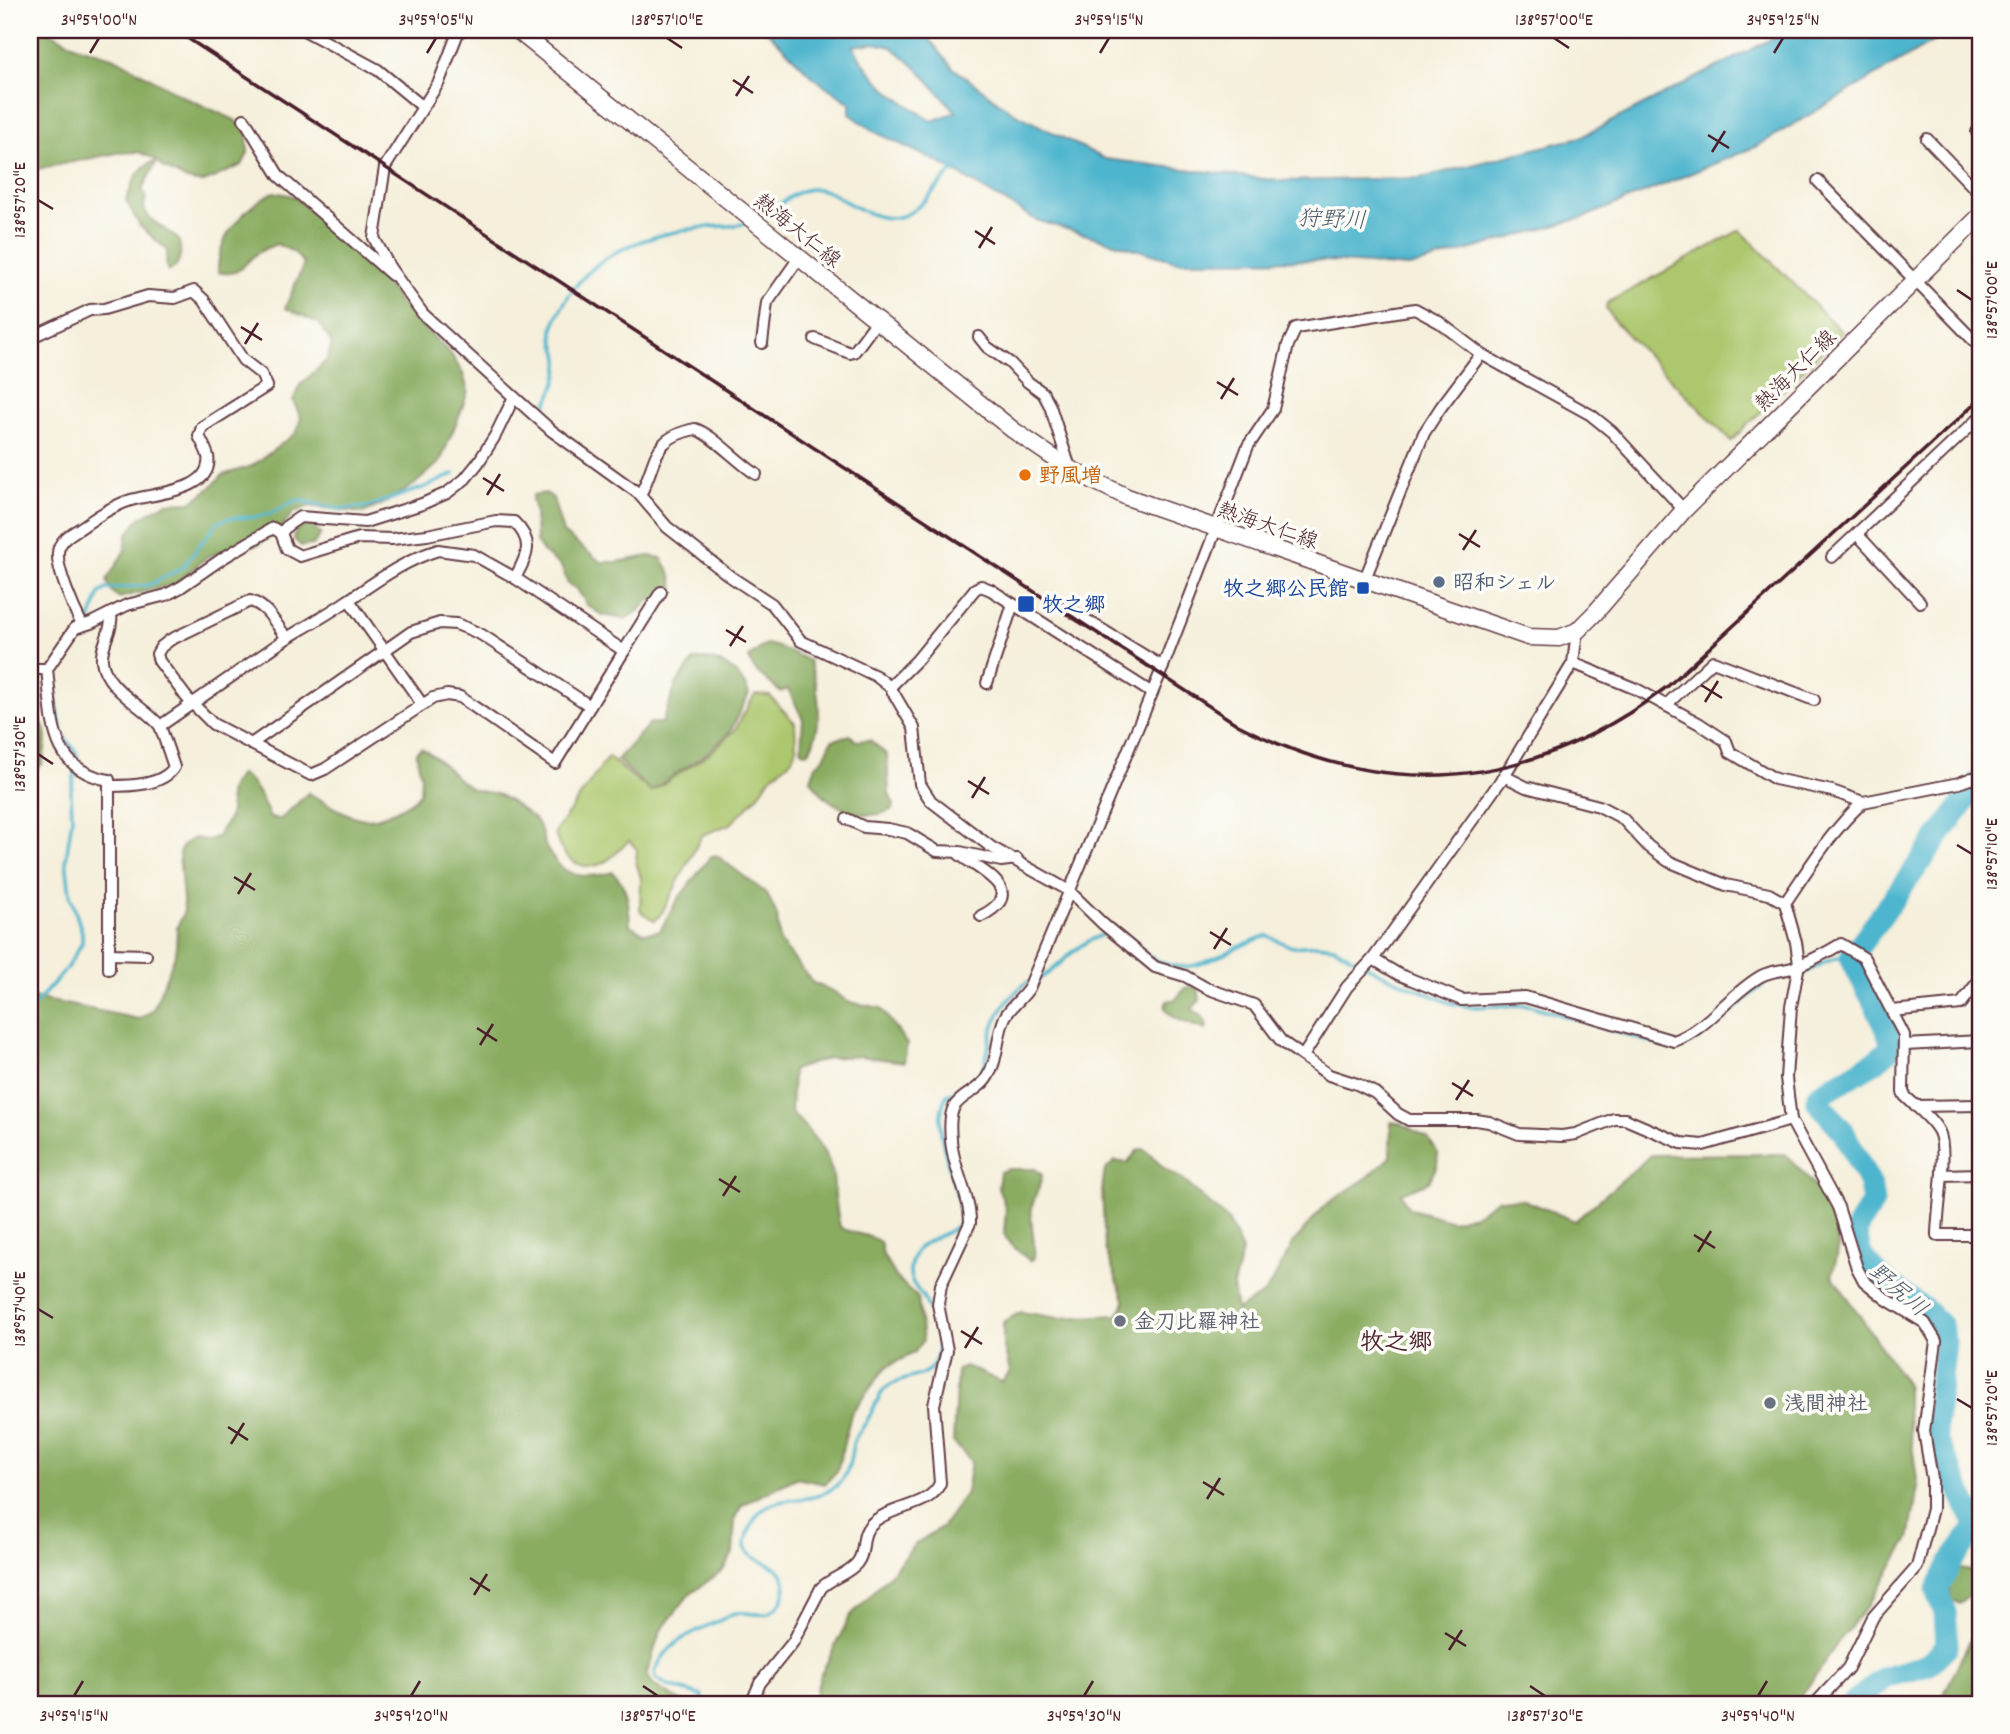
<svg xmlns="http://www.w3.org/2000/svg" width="2010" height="1734" font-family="Dekko,'Klee One',sans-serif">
	<rect width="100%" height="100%" fill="#fdfcf7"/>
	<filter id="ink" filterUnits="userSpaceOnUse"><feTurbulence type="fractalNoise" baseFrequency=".0143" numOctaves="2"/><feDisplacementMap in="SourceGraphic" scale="14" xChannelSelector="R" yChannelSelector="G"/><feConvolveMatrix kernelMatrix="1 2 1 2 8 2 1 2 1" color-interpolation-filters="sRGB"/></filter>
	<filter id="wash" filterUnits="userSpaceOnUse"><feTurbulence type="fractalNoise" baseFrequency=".00686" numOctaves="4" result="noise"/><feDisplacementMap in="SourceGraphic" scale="28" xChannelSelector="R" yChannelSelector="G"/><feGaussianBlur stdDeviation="1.57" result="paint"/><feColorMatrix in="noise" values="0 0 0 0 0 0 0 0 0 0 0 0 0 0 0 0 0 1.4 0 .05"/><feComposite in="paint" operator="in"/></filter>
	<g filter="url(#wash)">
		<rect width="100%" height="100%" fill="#f5efdb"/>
		<g fill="#acc76d" stroke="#7b734c" stroke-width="2">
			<path d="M1740 230 1842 332 1731 441 1616 323 1606 308 1607 303 1613 300Z"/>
			<path d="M757 695 770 696 795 723 796 749 791 760 769 779 758 796 731 824 702 835 663 911 655 921 640 911 641 878 636 862 637 849 629 841C620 848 610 862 598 865 575 871 558 852 555 832L608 757 651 792 710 753 734 731 754 696Z"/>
		</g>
		<g fill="#89ac60" stroke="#6a6646" stroke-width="2">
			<path d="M30 30H46L76 46 115 58 184 97 235 120 247 133 248 153 242 165 202 183 187 180 164 168 153 158 139 152 117 153 33 170 30 168Z"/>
			<path d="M153 162 156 163 142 189 146 196C146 200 144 203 144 207 145 219 170 232 178 239 182 250 182 267 168 271L166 265 167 250 140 226 126 200C133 185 136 168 153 162Z"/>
			<path d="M274 192 293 196 372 264 400 304 451 354 463 374 468 391 460 414 440 462 415 484 385 503 363 513 309 506 293 513 281 528 257 545 234 548 208 556 175 584 119 598 111 591 107 580 125 550 127 535 140 518 166 503 191 502 210 488 223 475 252 466 296 433 301 418 293 401 300 385 327 360 332 344 319 323 285 308 304 264 294 252 277 244C272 246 266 248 261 251 243 261 243 278 218 272 217 237 244 207 274 192Z"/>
			<path d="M546 493 553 498 563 533 601 562H617L649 556 661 558C669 569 677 582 672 596L662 601 649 600 639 611 625 619 602 615 587 605 577 589 568 584 561 566 544 553 536 542 535 511 532 500 533 495Z"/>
			<path d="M310 525 321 534 313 545 301 546 294 539C294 528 302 527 310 525Z"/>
			<path d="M766 644C773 644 801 656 809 661 820 691 824 723 809 752L805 753 801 749 803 719 788 689 780 692C770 681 750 671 749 657Z"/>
			<path d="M705 659C725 661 742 675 749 694L730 732 707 753 651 791 617 760 650 723H662L677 683 694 660Z"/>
			<path d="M30 704C49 728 48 737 42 765L30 773Z"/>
			<path d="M850 735 856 741 870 740 887 755 889 794 894 805 893 809C866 825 824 805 811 779L816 765 824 758 832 740Z"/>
			<path d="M421 748C441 757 452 778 471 788 478 792 489 792 497 794 504 797 532 815 537 822 542 829 542 839 546 847 562 878 582 880 613 872 628 887 629 904 630 925L644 933 660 931 676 902 710 857 716 855 767 894 777 915 780 942 813 983 835 992 848 1002 881 1008 907 1044 904 1062 859 1056 829 1058 793 1070 791 1112C809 1131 829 1151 833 1177 835 1195 836 1210 840 1227 856 1236 865 1232 880 1242L883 1255 897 1278 918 1298 923 1341 914 1353 886 1367 851 1414 837 1471 825 1484 796 1478 742 1505 735 1518 733 1553 724 1569 688 1596 660 1632 647 1674 653 1685 686 1704H30V997L139 1019 153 1010 176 952 177 928 184 911 179 853 184 844 194 838 207 840 217 837C220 831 227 823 229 817 234 794 220 796 241 774 256 783 263 802 270 818L281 819 308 793C322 800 349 818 365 819 381 820 409 805 420 794L421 776 416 752Z"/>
			<path d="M1194 986 1199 992 1200 1000 1192 1009C1199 1015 1209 1018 1206 1030 1193 1024 1171 1021 1165 1007L1167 1001 1176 999 1185 988Z"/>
			<path d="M1391 1122 1400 1123 1428 1138 1438 1153 1437 1165 1429 1182 1401 1193 1408 1208 1452 1221 1474 1215 1499 1199 1524 1200 1575 1221 1651 1155 1785 1154C1812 1180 1837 1208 1838 1248 1838 1257 1834 1266 1832 1275L1907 1385V1410L1918 1487 1909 1539 1869 1604 1839 1641 1796 1704H813L820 1676 850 1616 887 1578 915 1544 943 1526 966 1493 971 1461 953 1442 957 1371 965 1366 1002 1382 1010 1372 1003 1343V1322L1021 1312 1059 1318 1117 1315 1125 1302 1105 1248 1102 1189 1105 1170 1115 1161 1127 1163 1137 1151 1144 1149 1166 1170 1182 1179 1228 1220 1242 1251 1233 1287 1237 1310 1266 1292 1294 1242 1325 1205 1368 1177 1390 1157Z"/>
			<path d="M1008 1169H1035L1042 1175C1041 1186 1034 1196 1032 1207 1029 1224 1036 1241 1034 1258L1030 1261 1010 1244 1004 1234 1006 1209 998 1187 1000 1172Z"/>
			<path d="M1959 1569 1974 1571 1979 1576C1977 1588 1967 1597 1959 1604L1951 1599C1949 1586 1949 1579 1959 1569Z"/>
			<path d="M1980 1620V1704H1939Z"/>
		</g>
		<path fill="#4eb5cd" stroke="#4c6a7c" stroke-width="2" fill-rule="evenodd" d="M766 30H922L952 67 1012 112 1105 159 1281 181 1421 178 1581 137 1789 30H1948L1932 42 1757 146 1585 217 1409 267 1313 260 1176 261 1036 220 940 163 875 132 850 114V103L814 78ZM874 43 892 47 919 70 956 112 932 121C898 99 873 83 853 46Z"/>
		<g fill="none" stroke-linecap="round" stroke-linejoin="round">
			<g stroke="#4eb5cd" stroke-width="3.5">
				<path d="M759 217C776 210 792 190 812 189 827 188 834 195 846 202 905 236 914 211 954 169"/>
				<path d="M541 414C550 398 561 378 559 358 557 345 549 336 555 322 582 255 640 235 706 227 721 225 735 228 749 222"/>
				<path d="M90 620 100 593 106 589 149 585 182 568 217 523 229 518 256 517 272 513 297 500 340 509 367 507 428 486 454 474"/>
				<path d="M54 685 56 666 86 627"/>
				<path d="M1119 931 1135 943"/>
				<path d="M1151 957C1194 985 1227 945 1268 936L1292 947 1318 945 1334 947 1380 973 1450 1003 1471 1007 1529 1005 1676 1050 1700 1038 1765 983 1776 978 1793 977"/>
				<path d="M1801 975C1818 966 1831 956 1851 957"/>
				<path d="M1034 981C1051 975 1064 958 1079 947 1088 940 1098 937 1108 932"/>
				<path d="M30 1010 66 969 82 943V932L70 895 66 860 72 818 71 791 78 759 75 750 63 737 55 696"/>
				<path d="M705 1704 702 1696 668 1686 656 1678 655 1672C664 1645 692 1632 716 1622 723 1620 728 1614 736 1613 746 1611 758 1617 768 1613 782 1607 789 1591 783 1576 776 1561 754 1565 745 1547 758 1475 807 1518 841 1481 851 1470 850 1455 854 1441 857 1433 864 1427 868 1419 873 1410 877 1400 883 1391 898 1374 933 1382 937 1355 940 1336 933 1315 924 1299 921 1293 915 1288 912 1281 907 1271 912 1255 920 1247 932 1236 950 1235 960 1222 962 1184 926 1131 947 1095 1002 1076 978 1047 1001 1011 1007 1000 1017 990 1027 982"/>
			</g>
			<path stroke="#4eb5cd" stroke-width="23" d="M1853 1704 1885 1677 1928 1665 1947 1646 1945 1613 1937 1590 1952 1560 1973 1532 1975 1522 1937 1442 1935 1428 1945 1343 1941 1326 1925 1310 1877 1275 1861 1255 1856 1234 1858 1226 1873 1202 1870 1184 1843 1131 1817 1101 1820 1094 1875 1062 1891 1048C1891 1025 1860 981 1851 957L1980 780"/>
		</g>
	</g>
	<g filter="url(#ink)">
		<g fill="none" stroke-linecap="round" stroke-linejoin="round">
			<defs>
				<g id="minor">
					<path d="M304 30 378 70 423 107"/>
					<path d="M459 30 439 82 385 167 374 238 390 268 423 314 514 397 552 431 638 493 667 527 731 577 772 604 801 641 876 676 890 687 914 728 920 784 931 801 991 847 1068 890 1103 924 1155 967 1185 976 1206 988 1254 1005 1281 1041 1329 1075 1357 1084 1375 1093 1398 1114 1409 1120H1476L1489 1122 1519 1134 1562 1136 1576 1134 1614 1119H1625L1681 1143 1703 1145 1791 1120"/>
					<path d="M244 119 279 176 392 275"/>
					<path d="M1977 132 1980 135"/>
					<path d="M1927 139 1980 194"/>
					<path d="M1818 181 1980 347"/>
					<path d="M979 337 987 347 1010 363 1028 382 1043 393 1050 406 1070 468"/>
					<path d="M30 338 90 310 104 309 148 296 175 298 194 291 204 300 243 360 261 374 267 386 202 427 199 436C202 442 206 449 208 456 214 492 153 493 131 500 112 506 95 518 79 529 70 534 59 541 58 552 56 569 74 609 82 625"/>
					<path d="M815 339 850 353 854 352 877 321"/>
					<path d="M762 343 767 303 799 258"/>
					<path d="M640 495C658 462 650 438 695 429 712 434 737 462 756 474"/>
					<path d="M281 533 288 525 300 517 365 522 422 504 447 493 465 479 478 463 495 436 514 397"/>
					<path d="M1857 534 1920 602"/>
					<path d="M438 550 474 555 515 578 624 651 555 763 460 697 447 695 433 698 325 769 311 775 213 724 187 698 159 661 157 654 161 647 170 640 250 601C268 606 275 624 287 638 307 626 328 614 347 601 377 581 403 561 438 550Z"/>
					<path d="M1832 557 1980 417"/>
					<path d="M1364 581 1424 433 1441 407 1481 354"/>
					<path d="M349 600 422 704"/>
					<path d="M1065 607 1163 667"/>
					<path d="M111 613C114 630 100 645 102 661 106 690 144 706 160 726"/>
					<path d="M624 651 661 592"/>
					<path d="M1573 663 1636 689 1700 724 1726 741 1730 752 1775 779 1832 791 1863 802 1959 783 1972 778 1980 784"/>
					<path d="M30 669H47"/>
					<path d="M987 683 1013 604"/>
					<path d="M890 687 917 660 975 589 981 586 991 590 1152 693"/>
					<path d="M1666 705 1713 661 1814 700"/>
					<path d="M251 744 411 632 440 623 456 624 469 629 482 635 590 706"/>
					<path d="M1504 776 1526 787 1599 806 1622 818 1648 846 1668 861 1726 885 1769 894 1785 903 1796 942 1799 964 1791 1007 1786 1078 1791 1120 1838 1207 1857 1268 1864 1281 1886 1299 1925 1323 1936 1341 1924 1431 1932 1479V1509L1917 1567 1873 1617 1848 1668 1815 1704"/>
					<path d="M109 786C128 786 163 786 174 767L160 726 287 638"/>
					<path d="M847 819 864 827 888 829 907 833 937 851 960 852 1001 861 1017 859"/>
					<path d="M959 854C980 871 1030 891 981 916"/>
					<path d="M1785 903C1809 868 1831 831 1863 802"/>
					<path d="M109 954 146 955"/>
					<path d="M1373 959 1398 974 1462 1000 1525 997 1674 1041C1708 1029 1729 994 1761 976 1771 971 1781 971 1792 968 1809 962 1826 953 1841 944L1864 958 1904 1035 1903 1092 1905 1096C1916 1107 1932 1118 1939 1132 1948 1151 1937 1211 1937 1235H1980"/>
					<path d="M109 969V780C48 769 53 719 47 669L75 628 91 623 127 605 166 595 181 587 223 558 273 528 281 533 287 549 300 556 359 538 392 539 427 535 496 521 514 522C535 542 527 556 515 578"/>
					<path d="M1892 1011 1961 1004 1980 979"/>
					<path d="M1905 1045 1980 1041"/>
					<path d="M1303 1056 1347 987 1373 959 1504 776 1573 663 1577 631"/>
					<path d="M1915 1106 1980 1105"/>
					<path d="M1942 1175 1980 1174"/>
					<path d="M751 1704 760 1683 793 1642 821 1588C831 1578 848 1574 857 1563 868 1549 857 1534 876 1520 896 1505 930 1507 940 1483L934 1405 947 1350 938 1304 941 1285 970 1223C971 1197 952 1167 951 1139 950 1129 949 1116 954 1107 961 1095 978 1091 986 1079 999 1060 996 1037 1005 1017 1011 1006 1022 999 1029 988L1160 674 1248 446 1273 409 1288 345 1296 328 1415 309 1439 322 1481 354 1591 415 1612 432 1684 510"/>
				</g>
				<path id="primary" d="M517 30 1013 430 1070 469 1127 497 1528 637 1559 638 1577 631 1595 613 1684 510 1980 216"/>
			</defs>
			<use href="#minor" stroke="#643e45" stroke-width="14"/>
			<use href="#primary" stroke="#643e45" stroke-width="19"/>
			<use href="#minor" stroke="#fff" stroke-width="10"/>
			<use href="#primary" stroke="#fff" stroke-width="16"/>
			<path stroke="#4a1f2b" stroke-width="3.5" d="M175 30 1238 725C1390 804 1533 789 1668 686L1980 399"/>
		</g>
	</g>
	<path fill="none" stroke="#4a1f2b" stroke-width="2.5" d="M667 38 682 48M1554 38 1569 48M90 53 99 38M427 53 436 38M1100 53 1109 38M1774 53 1783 38M733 80 753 93M736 96 749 76M1708 135 1729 148M1712 152 1725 131M38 200 53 209M975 231 995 244M979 248 992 227M1957 290 1972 300M241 327 262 340M245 344 258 323M1217 382 1238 395M1221 399 1234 378M483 478 504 491M487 495 500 474M1459 534 1480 547M1463 550 1476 530M726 630 746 642M730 646 743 626M1701 685 1722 698M1705 702 1718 681M38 754 53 764M968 781 989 794M972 798 985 777M1957 845 1972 854M234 877 255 890M238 894 251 873M1210 932 1231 945M1214 949 1227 928M477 1028 497 1041M480 1045 493 1024M1452 1083 1473 1096M1456 1100 1469 1080M719 1179 740 1192M723 1196 736 1176M1694 1235 1715 1248M1698 1252 1711 1231M38 1309 53 1318M961 1331 982 1344M965 1348 978 1327M1957 1399 1972 1408M228 1427 248 1440M231 1444 244 1423M1203 1482 1224 1495M1207 1499 1220 1478M470 1578 490 1591M474 1595 487 1574M1445 1633 1466 1646M1449 1650 1462 1630M643 1686 658 1696M1530 1686 1545 1696M74 1696 83 1681M411 1696 420 1681M1084 1696 1093 1681M1758 1696 1767 1681"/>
	<circle fill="#e8710a" stroke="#fdfcf7" stroke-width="2.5" cx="1025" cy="475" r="7"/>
	<circle fill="#5c6f8a" stroke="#fdfcf7" stroke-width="2.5" cx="1439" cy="582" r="7"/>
	<g fill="#1a4fb4" stroke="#fdfcf7" stroke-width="2.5">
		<rect x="1356" y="581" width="14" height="14" rx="3.5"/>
		<rect x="1017" y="595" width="18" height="18" rx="3.5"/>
	</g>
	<g fill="#6b7280" stroke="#fdfcf7" stroke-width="2.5">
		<circle cx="1120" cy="1321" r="7"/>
		<circle cx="1770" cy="1403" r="7"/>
	</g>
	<g text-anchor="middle" stroke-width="7" stroke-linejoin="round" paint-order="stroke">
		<g font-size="21" fill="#4a1f2b" stroke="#fdfcf7">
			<text transform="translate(798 230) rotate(39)" y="7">熱海大仁線</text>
			<text transform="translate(1795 370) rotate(-45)" y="7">熱海大仁線</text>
			<text transform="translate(1268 525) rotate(19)" y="7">熱海大仁線</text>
		</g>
		<g font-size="21" font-weight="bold" fill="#c56008" stroke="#fdfcf7" text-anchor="start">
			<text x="1039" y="482">野風増</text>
		</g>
		<g font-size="21" font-weight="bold" fill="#4e5e75" stroke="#fdfcf7" text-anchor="start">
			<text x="1453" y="589">昭和シェル</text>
		</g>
		<g font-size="21" font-weight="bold" fill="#164399" stroke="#fdfcf7" text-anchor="end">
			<text x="1349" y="595">牧之郷公民館</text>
			<text x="1042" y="611" text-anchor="start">牧之郷</text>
		</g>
		<g font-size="21" font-weight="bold" fill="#5b616d" stroke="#fdfcf7" text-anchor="start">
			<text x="1134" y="1328">金刀比羅神社</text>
			<text x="1784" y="1410">浅間神社</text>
		</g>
		<g font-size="23" font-style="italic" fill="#4c5b6c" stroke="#fdfcf7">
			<text transform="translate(1332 218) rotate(2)" y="8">狩野川</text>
			<text transform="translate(1899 1289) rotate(41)" y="8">野尻川</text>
		</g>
		<g font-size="24" font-weight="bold" fill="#4a1f2b" stroke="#fdfcf7">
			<text x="1396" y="1349">牧之郷</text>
		</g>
	</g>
	<rect width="2010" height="1734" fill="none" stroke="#fdfcf7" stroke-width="77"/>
	<rect x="38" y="38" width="1934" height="1658" fill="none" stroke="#4a1f2b" stroke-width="2.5"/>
	<g font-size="18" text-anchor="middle" fill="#4a1f2b">
		<text x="99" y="25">34°59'00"N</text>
		<text x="436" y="25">34°59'05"N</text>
		<text x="667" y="25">138°57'10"E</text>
		<text x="1109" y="25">34°59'15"N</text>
		<text x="1554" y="25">138°57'00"E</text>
		<text x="1783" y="25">34°59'25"N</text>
		<text transform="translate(19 200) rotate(-90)" y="6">138°57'20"E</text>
		<text transform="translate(1991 300) rotate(-90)" y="6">138°57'00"E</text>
		<text transform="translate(19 754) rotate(-90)" y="6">138°57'30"E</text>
		<text transform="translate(1991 854) rotate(-90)" y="6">138°57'10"E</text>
		<text transform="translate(19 1309) rotate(-90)" y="6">138°57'40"E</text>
		<text transform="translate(1991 1408) rotate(-90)" y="6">138°57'20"E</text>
		<text x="74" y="1721">34°59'15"N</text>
		<text x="411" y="1721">34°59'20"N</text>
		<text x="658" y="1721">138°57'40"E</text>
		<text x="1084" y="1721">34°59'30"N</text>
		<text x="1545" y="1721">138°57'30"E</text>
		<text x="1758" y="1721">34°59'40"N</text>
	</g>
</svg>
